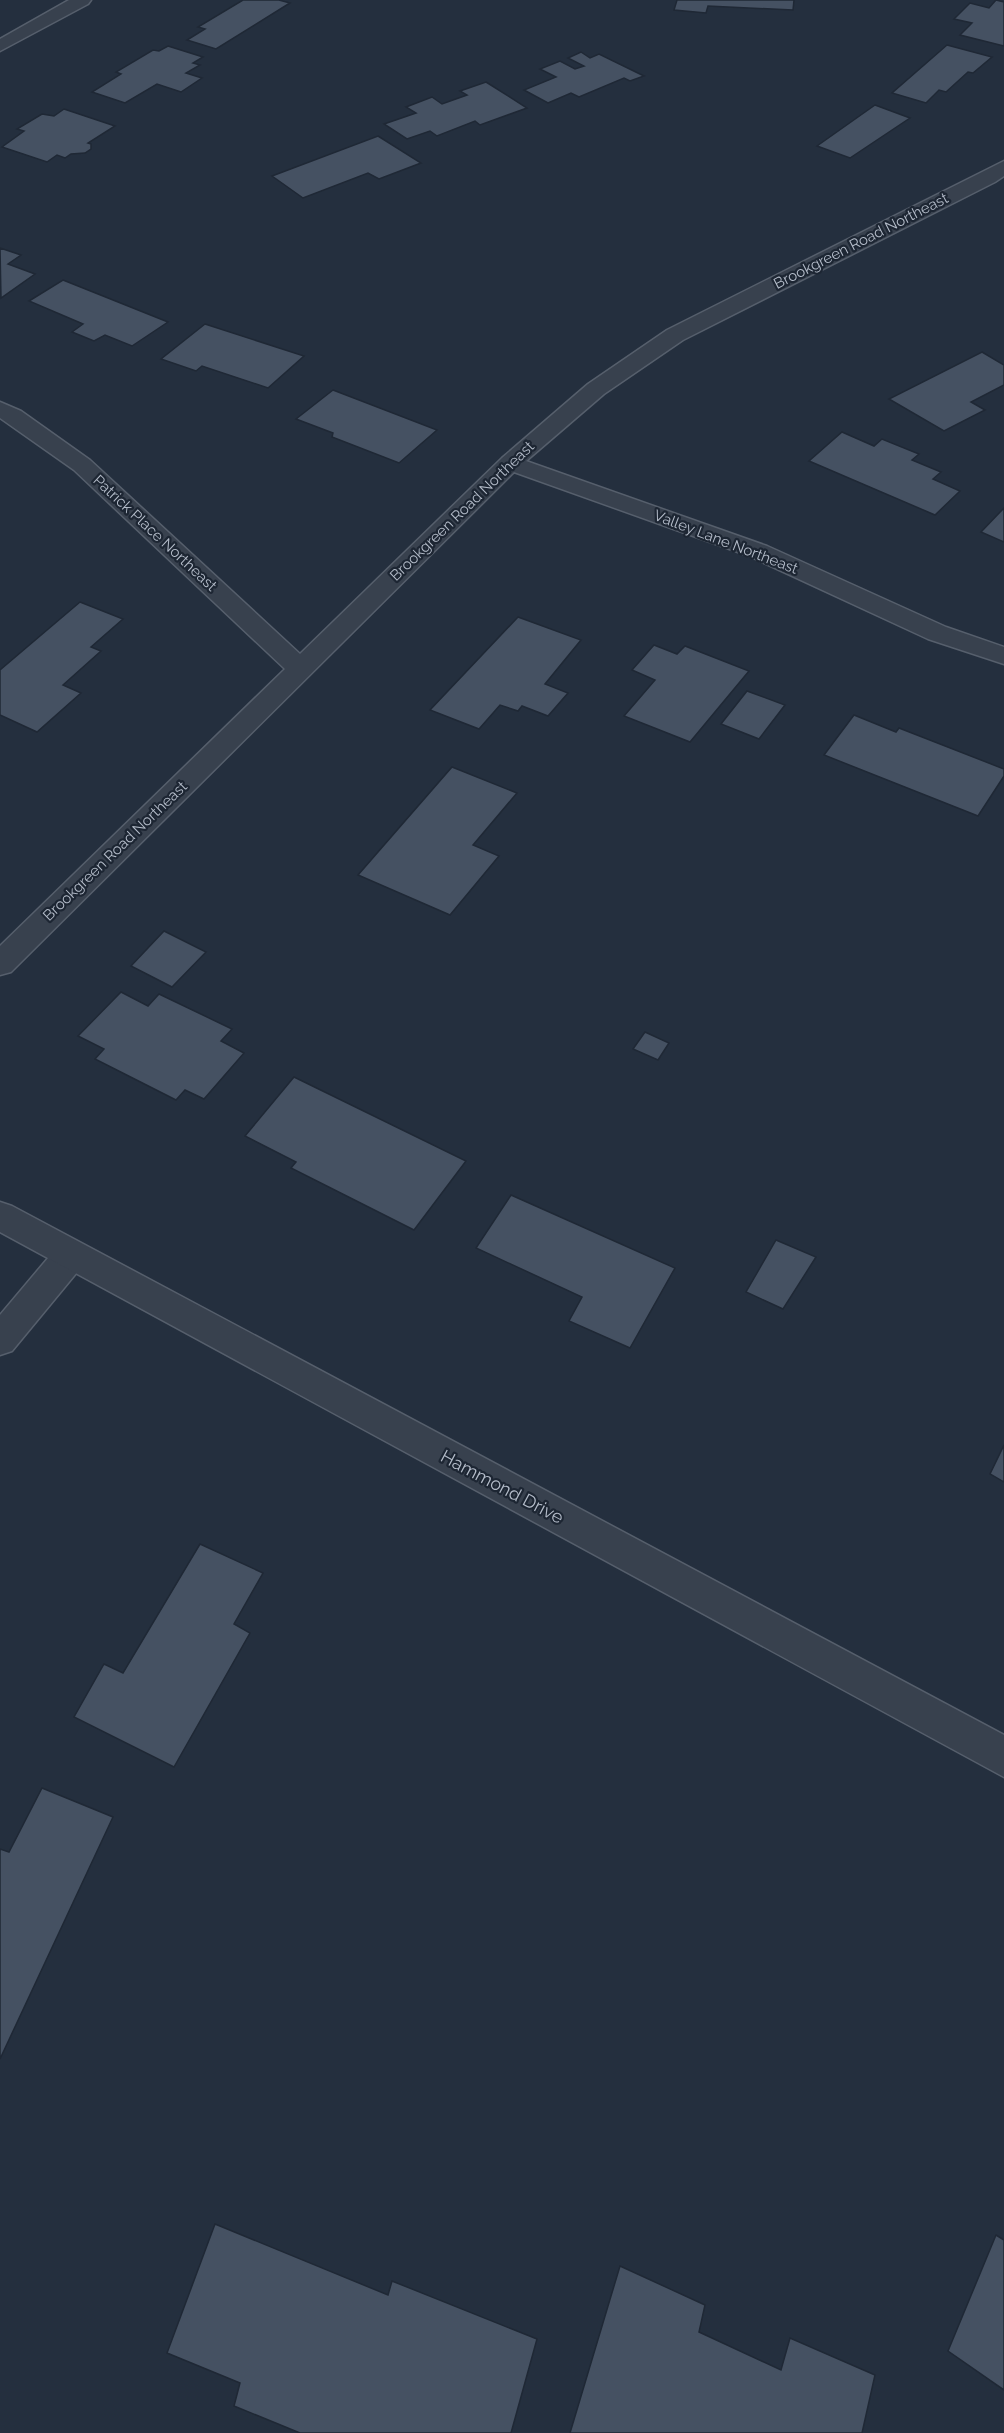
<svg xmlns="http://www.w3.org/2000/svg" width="1004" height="2433" font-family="Raleway,sans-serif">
	<rect width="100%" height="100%" fill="#242f3e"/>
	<g fill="#455162" stroke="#1f2835" stroke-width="1.5">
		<path d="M243 0H279L290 3 216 49 187 40 205 29 198 27Z"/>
		<path d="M677 0H794L793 10 708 6 706 13 674 10Z"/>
		<path d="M996 0 1004 2V46L960 35 972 23 954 19 970 3 989 8Z"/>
		<path d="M947 45 992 57 973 73 968 72 946 92 939 90 926 103 892 93Z"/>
		<path d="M168 46 203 57 193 63 200 65 186 73 202 78 181 92 157 84 125 103 92 92 121 74 116 72 153 50 159 51Z"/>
		<path d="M581 52 590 58 599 54 644 76 630 81 624 78 579 97 571 93 548 103 524 90 556 77 540 69 560 61 575 69 584 66 568 58Z"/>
		<path d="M486 82 527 108 480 125 475 121 437 136 430 131 407 139 384 124 416 113 406 107 432 97 442 104 467 95 460 91Z"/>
		<path d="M875 105 910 118 850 158 817 146Z"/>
		<path d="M64 109 115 126 88 143 91 144V149L85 153 71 154 65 158 57 155 47 162 2 147 24 131 17 129 42 114 54 116Z"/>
		<path d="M378 136 421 163 379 179 368 173 303 198 272 176Z"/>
		<path d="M0 248 21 255 8 264 35 274 1 298Z"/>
		<path d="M63 280 168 322 132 346 105 335 94 341 72 332 83 324 29 301Z"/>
		<path d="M205 324 304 356 268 388 202 366 196 371 161 359Z"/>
		<path d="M982 352 1004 365V385L971 402 985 410 944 431 889 399Z"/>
		<path d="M333 390 437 430 399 463 332 437 333 433 296 419Z"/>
		<path d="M842 432 874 446 882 439 919 454 912 460 941 472 933 479 960 491 935 515 809 461Z"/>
		<path d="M1004 508V542L981 532Z"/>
		<path d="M80 602 123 619 91 647 101 651 63 685 81 693 37 732 0 715V670Z"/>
		<path d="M518 617 581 640 545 684 568 693 548 716 522 706 518 711 500 705 479 729 430 710Z"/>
		<path d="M654 645 677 654 685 646 749 671 690 742 624 716 655 680 632 670Z"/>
		<path d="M747 691 785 705 759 739 721 724Z"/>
		<path d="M854 715 896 732 899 728 1004 769V776L978 816 824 755Z"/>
		<path d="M452 767 517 793 473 845 499 856 450 915 358 875Z"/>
		<path d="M164 931 206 952 172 987 131 966Z"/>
		<path d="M121 992 148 1006 159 994 232 1029 221 1041 244 1053 204 1099 185 1090 176 1100 95 1059 104 1049 78 1036Z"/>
		<path d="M645 1032 669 1043 658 1060 633 1049Z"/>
		<path d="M294 1077 466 1161 414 1230 291 1168 296 1162 245 1136Z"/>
		<path d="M511 1195 675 1268 630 1348 569 1321 582 1297 476 1248Z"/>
		<path d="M776 1240 816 1257 783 1309 746 1292Z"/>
		<path d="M1004 1445V1482L990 1474Z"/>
		<path d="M200 1544 263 1573 234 1624 250 1633 174 1767 74 1717 104 1664 123 1673Z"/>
		<path d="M42 1788 113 1817 0 2059V1849L9 1852Z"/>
		<path d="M215 2224 388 2295 392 2281 537 2339 511 2433H300L234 2406 240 2383 167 2353Z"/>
		<path d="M996 2235 1004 2240V2390L948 2351Z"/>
		<path d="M620 2266 705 2305 699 2332 781 2370 790 2338 875 2375 862 2433H570Z"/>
	</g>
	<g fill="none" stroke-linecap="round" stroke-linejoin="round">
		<defs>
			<g id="minor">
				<path d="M69 0H91L88 4 0 51V39Z"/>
				<path d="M1004 161V176L995 182 683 340 604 394 526 461 767 546 946 627 1004 647V664L928 639 749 556 514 472 11 972 0 975V946L285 669 74 470 0 418V402L21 411 90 460 300 654 502 458 588 384 667 330Z"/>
				<path d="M71 1241 83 1245 88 1255 83 1265 12 1351 0 1355V1315L59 1245Z"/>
			</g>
			<path id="tertiary" d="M0 1202 12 1206 1004 1735V1777L0 1232Z"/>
		</defs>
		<use href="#minor" stroke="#565f6c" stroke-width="3"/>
		<use href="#tertiary" stroke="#565f6c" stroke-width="3"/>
		<use href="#minor" fill="#38414e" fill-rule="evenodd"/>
		<use href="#tertiary" fill="#38414e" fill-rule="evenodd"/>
	</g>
	<g text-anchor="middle" stroke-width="4.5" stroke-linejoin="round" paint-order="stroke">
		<g font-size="15" fill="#b4bcc9" stroke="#1d2633">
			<text transform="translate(861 241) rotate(-27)" y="5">Brookgreen Road Northeast</text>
			<text transform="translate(462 511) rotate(-44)" y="5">Brookgreen Road Northeast</text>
			<text transform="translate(155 533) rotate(43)" y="5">Patrick Place Northeast</text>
			<text transform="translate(726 542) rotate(21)" y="5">Valley Lane Northeast</text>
			<text transform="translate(115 851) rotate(-44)" y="5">Brookgreen Road Northeast</text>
		</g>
		<g font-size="18" fill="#b4bcc9" stroke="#1d2633">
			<text transform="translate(502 1487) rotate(28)" y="6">Hammond Drive</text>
		</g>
	</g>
</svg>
